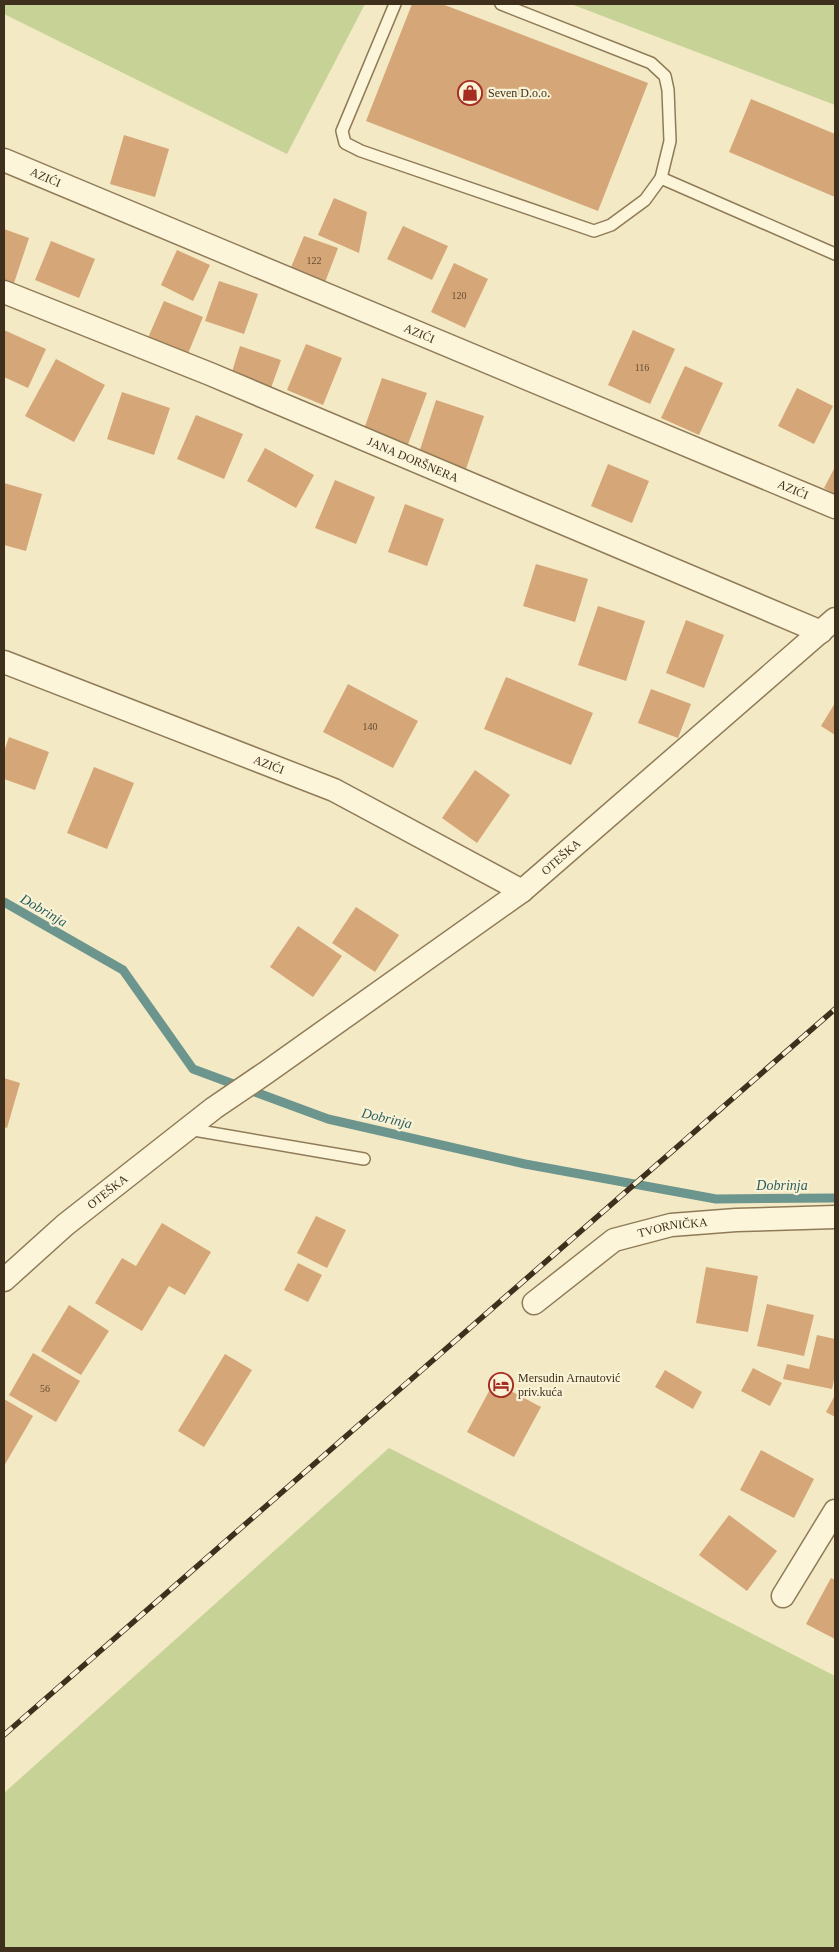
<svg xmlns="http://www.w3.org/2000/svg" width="839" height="1952" font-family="'Times New Roman',serif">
	<rect width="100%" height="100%" fill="#f3e9c5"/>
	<g fill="#c7d297">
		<path d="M4 4H365L287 154 4 14Z"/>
		<path d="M571 4H835V105Z"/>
		<path d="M389 1448 835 1676V1948H4V1793Z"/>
	</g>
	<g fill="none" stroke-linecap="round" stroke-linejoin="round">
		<path stroke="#6c958e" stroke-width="9" d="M4 902 123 970 193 1069 328 1119 525 1164 716 1199 835 1198"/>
	</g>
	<g fill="#d5a677">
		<path d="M412 4H442L648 83 598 211 366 121Z"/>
		<path d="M751 99 835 134V197L729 152Z"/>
		<path d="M124 135 169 149 155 197 110 184Z"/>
		<path d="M334 198 367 212 359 253 318 235Z"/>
		<path d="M403 226 448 246 432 280 387 259Z"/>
		<path d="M4 229 29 238 13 286 4 283Z"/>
		<path d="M304 236 338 248 324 285 289 272Z"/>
		<path d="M51 241 95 259 79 298 35 280Z"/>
		<path d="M177 250 210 265 193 301 161 285Z"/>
		<path d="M454 263 488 279 465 328 431 312Z"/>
		<path d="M219 281 258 294 244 334 205 321Z"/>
		<path d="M164 301 203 317 187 356 147 340Z"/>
		<path d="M4 330 46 349 28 388 4 377Z"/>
		<path d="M633 330 675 349 650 404 608 385Z"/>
		<path d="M306 344 342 358 323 405 287 390Z"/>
		<path d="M240 346 281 360 271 388 231 375Z"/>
		<path d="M56 359 105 385 74 442 25 416Z"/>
		<path d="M685 366 723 383 699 435 661 418Z"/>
		<path d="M382 378 427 393 407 447 363 432Z"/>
		<path d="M797 388 833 406 814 444 778 426Z"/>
		<path d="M122 392 170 408 154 455 107 439Z"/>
		<path d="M436 400 484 416 465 472 418 456Z"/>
		<path d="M196 415 243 434 224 479 177 459Z"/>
		<path d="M265 448 314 475 296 508 247 481Z"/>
		<path d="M608 464 649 481 632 523 591 506Z"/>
		<path d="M835 467V494L824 488Z"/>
		<path d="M335 480 375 497 356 544 315 528Z"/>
		<path d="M4 483 42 494 26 551 4 545Z"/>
		<path d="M405 504 444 519 427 566 388 552Z"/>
		<path d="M536 564 588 579 575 622 523 606Z"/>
		<path d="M598 606 645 621 626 681 578 665Z"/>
		<path d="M686 620 724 635 704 688 666 673Z"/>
		<path d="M506 677 593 713 571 765 484 729Z"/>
		<path d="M348 684 418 721 393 768 323 732Z"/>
		<path d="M651 689 691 704 678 738 638 723Z"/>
		<path d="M835 703V735L821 726Z"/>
		<path d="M9 737 49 752 35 790 4 779V752Z"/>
		<path d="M94 767 134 783 107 849 67 833Z"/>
		<path d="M475 770 510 795 477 843 442 818Z"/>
		<path d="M356 907 399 935 375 972 332 943Z"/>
		<path d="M298 926 342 956 313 997 270 967Z"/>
		<path d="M4 1078 20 1083 7 1128 4 1127Z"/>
		<path d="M316 1216 346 1230 327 1268 297 1253Z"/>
		<path d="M162 1223 211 1252 185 1295 169 1286 142 1331 95 1303 122 1258 136 1266Z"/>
		<path d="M298 1263 322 1275 308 1302 284 1290Z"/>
		<path d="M706 1267 758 1276 748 1332 696 1323Z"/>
		<path d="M767 1304 814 1315 804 1356 757 1346Z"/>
		<path d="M69 1305 109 1331 81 1375 41 1351Z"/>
		<path d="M817 1335 835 1339V1375L832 1389 783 1379 787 1364 809 1369Z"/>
		<path d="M33 1353 80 1381 56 1422 9 1395Z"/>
		<path d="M225 1354 252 1370 204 1447 178 1431Z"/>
		<path d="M753 1368 782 1383 770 1406 741 1391Z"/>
		<path d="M665 1370 702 1392 693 1409 655 1387Z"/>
		<path d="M494 1382 541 1407 514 1457 467 1432Z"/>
		<path d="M835 1395V1417L826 1412Z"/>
		<path d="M4 1399 33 1416 4 1466Z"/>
		<path d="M761 1450 814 1479 794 1518 740 1490Z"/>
		<path d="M729 1515 777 1551 747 1591 699 1555Z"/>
		<path d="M831 1578 835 1580V1639L806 1624Z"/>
	</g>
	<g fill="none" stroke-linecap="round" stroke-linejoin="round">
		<defs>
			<g id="service">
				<path d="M395 4 342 131 345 143 361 151 594 231 611 225 645 200 661 178 670 141 668 90 665 76 651 63 501 4"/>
				<path d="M661 178 835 254"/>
				<path d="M188 1129 364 1159"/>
			</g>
			<g id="minor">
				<path id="s1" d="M4 160 835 507"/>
				<path id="s2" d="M4 292 210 374 821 632"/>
				<path id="s3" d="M4 662 334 790 522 891"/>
				<path id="s4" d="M4 1280 65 1225 214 1108 267 1072 522 891 835 619"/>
				<path id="s5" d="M534 1303 614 1240 671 1225 736 1220 835 1217"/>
				<path d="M783 1596 835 1511"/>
			</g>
		</defs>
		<use href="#service" stroke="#907b58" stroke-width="14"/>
		<use href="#minor" stroke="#907b58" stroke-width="25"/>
		<use href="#service" stroke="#fcf5da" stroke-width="11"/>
		<use href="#minor" stroke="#fcf5da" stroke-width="22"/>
		<defs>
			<path id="rail" d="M4 1735 835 1009"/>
		</defs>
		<use href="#rail" stroke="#3f301e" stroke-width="5.5"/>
		<use href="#rail" stroke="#f9f2d5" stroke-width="4" stroke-dasharray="11" stroke-linecap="butt"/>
	</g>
	<defs>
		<symbol id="shop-ring" viewBox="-11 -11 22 22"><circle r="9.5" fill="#f9f2d5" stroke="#a62c22" stroke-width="1.5"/><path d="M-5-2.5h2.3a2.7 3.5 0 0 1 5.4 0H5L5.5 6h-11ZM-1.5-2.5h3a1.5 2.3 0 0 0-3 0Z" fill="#a62c22"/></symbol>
		<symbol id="hotel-ring" viewBox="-11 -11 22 22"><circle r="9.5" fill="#f9f2d5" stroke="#a62c22" stroke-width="1.5"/><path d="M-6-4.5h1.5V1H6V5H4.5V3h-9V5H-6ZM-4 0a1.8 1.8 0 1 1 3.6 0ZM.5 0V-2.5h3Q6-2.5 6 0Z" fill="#a62c22"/></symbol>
	</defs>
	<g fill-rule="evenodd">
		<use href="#shop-ring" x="456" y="79" width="28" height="28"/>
		<use href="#hotel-ring" x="487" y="1371" width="28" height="28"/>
	</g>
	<g text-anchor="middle" stroke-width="4.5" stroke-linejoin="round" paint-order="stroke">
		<g font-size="10" fill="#644e34">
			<text x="314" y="264">122</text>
			<text x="459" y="299">120</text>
			<text x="642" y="371">116</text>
			<text x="370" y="730">140</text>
			<text x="45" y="1392">56</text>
		</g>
		<g font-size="12" fill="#3f301e" stroke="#f9f2d5" text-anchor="start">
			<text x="488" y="97">Seven D.o.o.</text>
			<text x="518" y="1382">Mersudin Arnautović<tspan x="518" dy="14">priv.kuća</tspan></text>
		</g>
		<g font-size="12" fill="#3f301e" stroke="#f9f2d5">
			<text dy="4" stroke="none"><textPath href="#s1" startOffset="45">AZIĆI</textPath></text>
			<text dy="4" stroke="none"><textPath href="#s1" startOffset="450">AZIĆI</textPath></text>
			<text dy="4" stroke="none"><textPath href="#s2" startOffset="442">JANA DORŠNERA</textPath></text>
			<text dy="4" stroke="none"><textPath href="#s1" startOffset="855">AZIĆI</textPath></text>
			<text dy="4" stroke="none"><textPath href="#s3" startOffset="284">AZIĆI</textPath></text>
			<text dy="4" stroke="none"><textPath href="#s4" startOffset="700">OTEŠKA</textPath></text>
			<text dy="4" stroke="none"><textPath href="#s4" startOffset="136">OTEŠKA</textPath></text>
			<text dy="4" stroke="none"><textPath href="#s5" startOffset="162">TVORNIČKA</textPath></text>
		</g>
		<g font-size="14" font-style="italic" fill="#2c5f60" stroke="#f9f2d5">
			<text transform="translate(44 910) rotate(30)" y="5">Dobrinja</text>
			<text transform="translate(387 1118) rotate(13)" y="5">Dobrinja</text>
			<text x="782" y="1190">Dobrinja</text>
		</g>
	</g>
	<rect width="839" height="1952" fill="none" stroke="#3f301e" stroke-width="10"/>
</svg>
